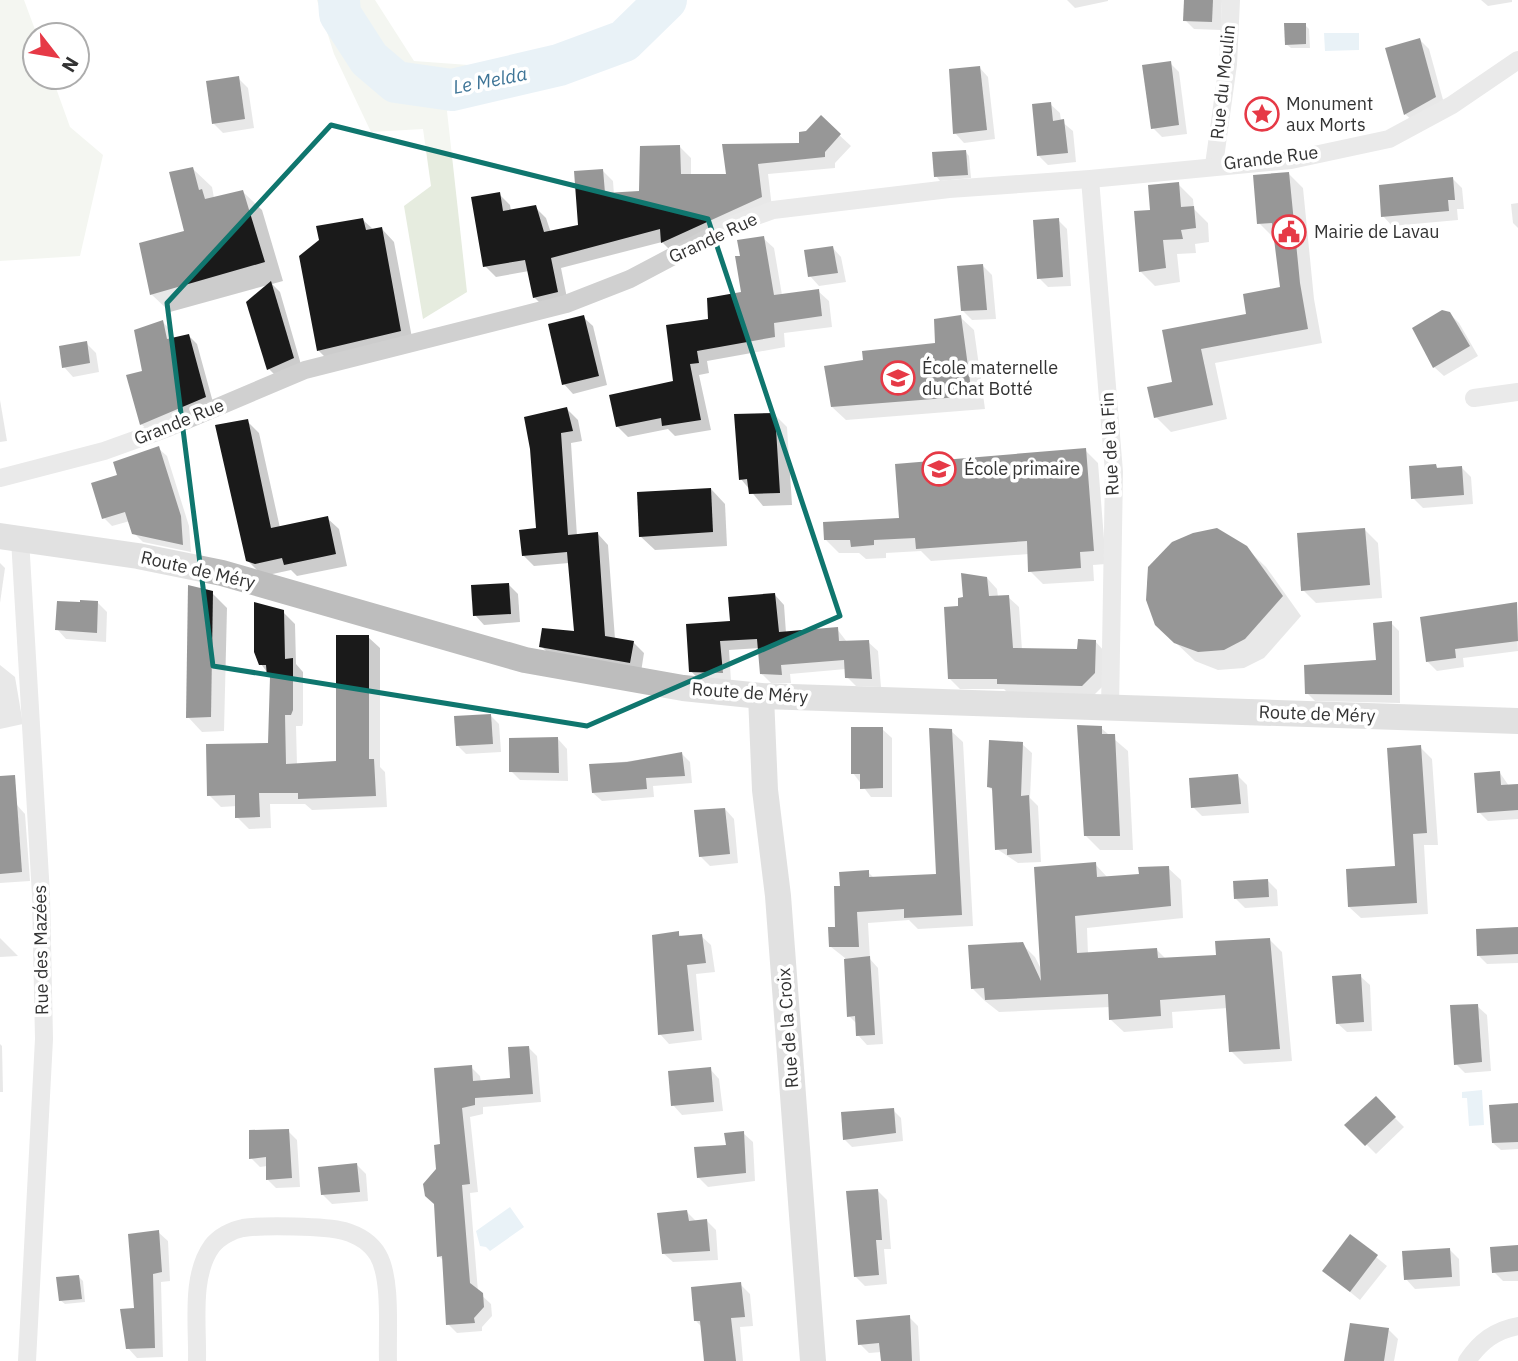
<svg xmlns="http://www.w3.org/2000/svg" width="1518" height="1361" font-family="'IBM Plex Sans',sans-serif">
	<rect width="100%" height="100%" fill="#fff"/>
	<g fill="#e6ecdf">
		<path d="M0 0H24L37 35 35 77H52L70 127 103 155 80 256 0 261Z"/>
		<path d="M317 0H375L414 61 496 67 447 111 467 292 423 319 404 206 431 186 423 129 371 132 334 54Z"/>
	</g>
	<g fill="#cfe2ee">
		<path d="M1324 33H1359V50L1325 51Z"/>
		<path d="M1482 1090 1484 1125 1469 1126 1467 1098H1462V1092Z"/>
		<path d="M510 1207 524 1227 490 1251 486 1247 480 1246 476 1231Z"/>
	</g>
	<g fill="#0003">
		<path d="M1067 0H1108V1L1075 8Z"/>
		<path d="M1185 0H1222L1221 30 1194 29 1185 20Z"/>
		<path d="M1481 0H1512V2L1488 6Z"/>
		<path d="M1305 25 1309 29 1310 48H1291L1286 44Z"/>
		<path d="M1420 40 1429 49 1445 107 1415 123 1405 114Z"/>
		<path d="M1170 63 1179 72 1187 134 1162 137 1153 128Z"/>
		<path d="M979 67 988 77 995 139 964 143 955 133Z"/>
		<path d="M238 78 248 88 254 128 223 133 214 124Z"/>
		<path d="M1050 104 1060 113 1061 121 1073 131 1076 162 1048 165 1039 156Z"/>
		<path d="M821 118 851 146 835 163V168L768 174 772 208 673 253 662 242 561 268 568 303 545 308 534 297 529 271 496 277 485 266 499 194 510 205 511 211 535 207 546 218 551 233 580 226 602 170 613 181 614 195 641 193 680 147 691 158V175H729L800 145 806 133Z"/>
		<path d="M965 151 969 156 971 178 940 181 936 176Z"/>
		<path d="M193 169 212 187 214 198 243 192 262 210 283 281 272 284 280 292 302 368 278 378 269 369 268 285 170 312 151 294 187 232Z"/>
		<path d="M1288 173 1303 188 1314 299 1322 343 1215 363 1227 419 1171 432 1156 417 1174 383 1165 331 1248 315 1282 288 1274 238 1259 223Z"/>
		<path d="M1453 179 1462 188 1464 209H1457L1458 220 1392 226 1383 216Z"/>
		<path d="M1178 184 1193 199 1194 209 1208 223 1209 242 1195 244 1196 253 1177 254 1180 282 1155 286 1141 272 1152 212Z"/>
		<path d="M1518 203V228L1513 223 1511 204Z"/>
		<path d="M363 220 374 230 382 229 394 242 413 343 331 363 319 351 301 257Z"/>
		<path d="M1058 220 1067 229 1071 286 1048 287 1039 278Z"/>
		<path d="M763 238 774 248 782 295 818 291 829 301 832 327 784 333 785 347 707 361 709 373 699 375 711 430 675 436 668 429 628 437 617 426 675 382 710 321 743 293 742 257Z"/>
		<path d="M832 247 841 257 846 282 819 286 810 276Z"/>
		<path d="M983 266 992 275 996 319 972 320 962 310Z"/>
		<path d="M1449 313 1459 323 1478 356 1444 376 1434 367Z"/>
		<path d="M583 317 593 326 607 385 573 394 564 384Z"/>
		<path d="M960 317 974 330 985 409 846 420 832 407 865 362 937 344Z"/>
		<path d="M163 322 171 331 173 340 189 336 197 344 214 406 150 432 141 424 144 372Z"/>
		<path d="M86 343 96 353 99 372 73 377 64 367Z"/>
		<path d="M0 400 7 441 0 442Z"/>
		<path d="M567 409 578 420 582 441 571 443 577 536 598 534 608 545 615 639 633 642 644 653 641 672 552 657 541 646 576 633 569 563 534 566 523 555 538 530 532 449Z"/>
		<path d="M774 414 787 427 792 505 763 506 741 479Z"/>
		<path d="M247 421 259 433 280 528 327 518 339 529 347 566 297 576 291 570 268 575 260 573 247 560Z"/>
		<path d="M158 448 167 456 189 526 191 552 143 542 134 533 130 521 112 526 104 518 119 476Z"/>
		<path d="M1085 450 1098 463 1106 564 1093 565 1094 581 1043 584 1030 571 1029 554 931 561 921 551 886 553V558L866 559 859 553H839L826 540 901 519Z"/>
		<path d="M1461 467 1471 477 1473 504 1423 508 1413 498 1411 468Z"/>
		<path d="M711 489 725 504 727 546 655 550 640 536Z"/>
		<path d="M1365 530 1378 543 1382 598 1316 603 1303 590Z"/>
		<path d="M1246 548 1266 567 1301 616 1264 658 1244 668 1218 670 1195 661 1156 624Z"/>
		<path d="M0 563 5 568 0 603Z"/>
		<path d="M987 578 997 589 998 597H1008L1019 607 1022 650 1079 651 1095 641 1105 652V684L1093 696 1009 694 1004 689H960L949 678 960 608Z"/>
		<path d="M509 585 518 594 520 622 484 625 475 615Z"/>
		<path d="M212 593 227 608 224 731 202 732 188 717Z"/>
		<path d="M775 595 784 605 786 633 837 629 847 642H868L878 651 881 687 856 686 847 677 846 669 790 674 791 683H771L762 674 760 648 729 650 731 681H700L691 671 732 622Z"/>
		<path d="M98 603 107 612 106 642 66 639 57 629Z"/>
		<path d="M1516 604 1518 651 1463 658 1464 667 1437 671 1427 661Z"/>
		<path d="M283 612 295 624 296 664 303 672V723L302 726H296L297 765 338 763 368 637 380 648V767L385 772 387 807 312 810 305 804H270L271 828 249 829 237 817V806L221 807 209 795 270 745 272 679 261 664Z"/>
		<path d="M1391 623 1399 631 1400 703 1315 701 1307 693 1378 662Z"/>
		<path d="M0 665 15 677 23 724 0 729Z"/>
		<path d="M491 716 499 724 501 752 466 754 457 745Z"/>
		<path d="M1101 728 1128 751 1133 850H1100L1086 836Z"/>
		<path d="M882 729 892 738V797H871L853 773Z"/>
		<path d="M951 731 963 742 973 926 918 929 909 920 868 923 870 959 878 968 883 1044 867 1045 858 1035 857 1024 849 1016 845 958 831 947 837 928 841 887 868 872 875 879 938 876Z"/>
		<path d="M558 739 567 749 568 781 520 780 511 771Z"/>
		<path d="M1022 744 1032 753 1030 798 1038 806 1041 862 1018 863 997 849 994 792 989 787Z"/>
		<path d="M1420 747 1432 759 1438 845H1424L1428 914 1361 918 1349 907 1396 868Z"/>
		<path d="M682 754 690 762 692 783 653 786 654 797 602 801 593 793 591 766Z"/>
		<path d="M1500 773 1509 786H1518V819L1488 821 1479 812Z"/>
		<path d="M1238 776 1247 785 1249 813 1202 816 1193 807Z"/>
		<path d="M16 804 25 814 30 881 0 883V805Z"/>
		<path d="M725 809 734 819 738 863 710 866 700 856Z"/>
		<path d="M1095 864 1108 878 1141 875 1168 868 1181 880 1183 918 1087 928 1088 954 1156 949 1166 959 1218 956 1269 939 1282 952 1292 1061 1244 1064 1231 1051 1228 1008 1172 1012 1173 1028 1124 1032 1111 1020 1110 1007 999 1012 985 1001 972 988 1022 944 1035 957 1042 971Z"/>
		<path d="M1267 880 1277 890 1278 906 1245 908 1236 899Z"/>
		<path d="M1518 929V963L1487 964 1478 955Z"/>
		<path d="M678 933 683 938 701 936 711 945 715 972 696 974 702 1040 669 1044 660 1034Z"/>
		<path d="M0 938 18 956 0 957Z"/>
		<path d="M1360 976 1370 985 1372 1031 1347 1032 1337 1023Z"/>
		<path d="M1477 1006 1487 1015 1491 1071 1465 1073 1456 1064Z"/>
		<path d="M0 1044 2 1046 3 1092H0Z"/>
		<path d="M528 1047 537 1056 541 1102 483 1107V1114L470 1117 478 1192 470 1193 478 1292 491 1304 492 1316 482 1327V1331L457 1333 448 1324 444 1261 439 1256 438 1169 442 1146 471 1067 480 1076 481 1082 512 1079Z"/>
		<path d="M710 1069 719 1079 723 1111 682 1115 673 1105Z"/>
		<path d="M1376 1099 1404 1127 1376 1154 1347 1125Z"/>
		<path d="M1518 1107V1149L1501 1150 1493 1143Z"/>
		<path d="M893 1110 901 1118 903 1141 852 1147 844 1139Z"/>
		<path d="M288 1131 297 1140 300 1187 276 1188 267 1179V1166L260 1167 251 1158Z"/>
		<path d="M743 1133 753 1142 755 1181 708 1187 698 1177Z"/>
		<path d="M357 1165 366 1174 368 1201 332 1204 322 1194Z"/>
		<path d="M878 1191 887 1200 891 1249H884L887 1284 865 1286 855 1276Z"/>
		<path d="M687 1212 697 1222 707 1221 716 1230 718 1260 673 1262 663 1253Z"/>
		<path d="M158 1232 168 1241 170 1281 161 1282 163 1357 137 1358 128 1348Z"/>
		<path d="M1350 1236 1387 1266 1360 1300 1324 1271Z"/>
		<path d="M1518 1247V1281H1503L1494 1272Z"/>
		<path d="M1449 1249 1459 1259 1460 1286 1415 1289 1406 1279Z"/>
		<path d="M79 1277 83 1281 85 1302 65 1304 60 1300Z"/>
		<path d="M740 1284 750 1294 753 1326 740 1327 743 1361H705L702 1327 696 1321Z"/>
		<path d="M909 1317 918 1326 920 1361H882V1352L869 1353 860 1344Z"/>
		<path d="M1389 1330 1398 1339 1394 1361H1346Z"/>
	</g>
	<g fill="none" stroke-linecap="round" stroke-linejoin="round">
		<path stroke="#cfe2ee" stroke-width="42" d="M339 0 340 14 369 59 396 82 452 90 559 65 624 41 666 0"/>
	</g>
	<g fill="#1a1a1a">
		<path d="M1184 0H1213L1212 22 1183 21Z"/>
		<path d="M1284 23H1306V44L1285 45Z"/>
		<path d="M1420 38 1436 97 1404 115 1385 48Z"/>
		<path d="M1171 61 1179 125 1151 129 1142 65Z"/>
		<path d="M980 66 987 130 953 134 949 69Z"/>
		<path d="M239 76 245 119 212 124 206 81Z"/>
		<path d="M1051 102 1053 121 1064 119 1068 153 1037 156 1032 104Z"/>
		<path d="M821 115 841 134 825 152V157L758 164 762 197 661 243 660 229 551 258 558 292 533 298 525 260 483 267 471 197 500 192 503 211 536 205 544 232 578 225 574 171 603 169 605 193 639 191 640 146 680 145 681 174H726L722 144 799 143V132L806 131Z"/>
		<path d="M966 150 968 175 934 177 932 152Z"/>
		<path d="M193 167 199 190 202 189 205 199 243 190 265 262 150 295 139 243 184 231 169 172Z"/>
		<path d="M1289 172 1300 283 1308 329 1201 349 1213 405 1154 418 1147 387 1172 382 1162 330 1246 314 1243 294 1280 287 1272 223 1257 224 1253 175Z"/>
		<path d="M1453 177 1455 200H1448L1449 211 1381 217 1379 185Z"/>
		<path d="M1179 182 1181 207 1194 206 1196 228 1181 230 1183 239 1163 240 1166 268 1139 272 1134 211 1150 210 1148 185Z"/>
		<path d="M363 218 366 230 382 227 401 331 317 351 299 256 319 240 316 226Z"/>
		<path d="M1059 218 1063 277 1037 279 1033 220Z"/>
		<path d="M764 236 774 295 819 289 822 316 774 323 775 337 697 351 699 363 690 364 701 420 662 426 661 418 616 427 609 395 673 381 666 325 708 319 707 298 741 292 735 256H740L737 240Z"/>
		<path d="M833 246 838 273 808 277 804 250Z"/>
		<path d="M983 264 987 310 961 311 957 266Z"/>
		<path d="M271 281 294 358 267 370 246 302Z"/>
		<path d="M1442 310 1450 312 1470 346 1433 368 1412 328Z"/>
		<path d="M584 315 599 376 562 385 548 324Z"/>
		<path d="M961 315 972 396 831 407 824 366 863 360 862 351 935 343 934 319Z"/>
		<path d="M163 320 167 339 189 334 206 397 140 425 126 375 142 371 134 330Z"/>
		<path d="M87 341 90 363 62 368 59 346Z"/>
		<path d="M567 407 573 431 561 433 568 535 598 532 605 636 634 641 630 663 539 647 542 628 574 631 567 552 522 556 519 530 536 528 530 449 524 417Z"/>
		<path d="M775 413 780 493 749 494 747 479 739 480 734 414Z"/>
		<path d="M248 419 271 528 328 516 336 554 284 565 282 558 255 564 246 561 215 425Z"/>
		<path d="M159 446 181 516 183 545 132 534 125 512 102 519 91 483 117 475 113 462Z"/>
		<path d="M1086 448 1094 551 1080 552 1081 568 1028 572 1027 541 916 549 915 538 874 540V545L851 547 850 540H824L823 522 899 518 895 464Z"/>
		<path d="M1436 464 1437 468 1462 466 1464 495 1411 499 1409 466Z"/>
		<path d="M711 488 713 532 639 537 637 492Z"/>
		<path d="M1217 528 1247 546 1283 596 1245 639 1224 650 1198 652 1174 643 1155 625 1146 600 1148 567 1172 542 1193 533Z"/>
		<path d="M1365 528 1370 585 1301 591 1297 533Z"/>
		<path d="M961 573 987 577 989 596 1009 595 1013 648 1077 649 1078 639 1096 640 1095 673 1082 686 997 684V679H948L944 607 958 606V598L963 597Z"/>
		<path d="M509 583 511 614 473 616 471 585Z"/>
		<path d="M188 585 213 591 211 717 186 718Z"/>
		<path d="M775 593 779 632 838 627 839 641 869 640 872 679 845 678 844 660 781 665 782 675 760 674 757 639 720 641 723 673 689 672 686 624 730 621 728 597Z"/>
		<path d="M80 600 98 601 97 633 55 630 57 601 80 602Z"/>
		<path d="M254 602 284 610 285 659 293 658V710L291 715H285L286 764 336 761V635H369V759H374L376 796 298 799V793H259L260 817 235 818V795L207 796 206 744 268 743 270 677H267L266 665H259L254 652Z"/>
		<path d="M1517 602 1518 641 1455 649 1456 658 1426 662 1420 617Z"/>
		<path d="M1392 621V695L1305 694 1304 665 1376 660 1373 623Z"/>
		<path d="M491 714 493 744 456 746 454 716Z"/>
		<path d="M1077 725 1102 726V734H1115L1120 836H1084Z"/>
		<path d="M851 727H883V788L860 789V774H851Z"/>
		<path d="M929 728 952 729 962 915 904 918V909L857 912 859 947H829L828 927H835L834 886H840L839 872 869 870V877L936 874Z"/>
		<path d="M558 737 559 773 509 772V738Z"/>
		<path d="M989 740 1023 742 1021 796 1029 795 1032 853 1007 855V849L995 850 992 788 987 787Z"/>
		<path d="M1421 745 1427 833 1413 834 1417 903 1348 907 1346 869 1395 866 1387 748Z"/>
		<path d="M682 752 685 776 646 778 647 789 592 793 589 764 627 762Z"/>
		<path d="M1500 771 1501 785 1518 784V810L1477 813 1474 773Z"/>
		<path d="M1238 774 1241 804 1191 808 1189 778Z"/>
		<path d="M15 775 22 872 0 874V776Z"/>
		<path d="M725 808 730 854 699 857 694 810Z"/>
		<path d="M1096 862 1097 877 1139 874 1138 867 1169 866 1171 906 1075 916 1077 953 1157 948 1158 958 1216 955 1215 941 1270 938 1280 1049 1229 1052 1225 995 1160 1000 1161 1016 1109 1020 1108 994 985 1000 984 988 971 989 968 945 1023 942 1041 981 1034 867Z"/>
		<path d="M1268 879 1269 897 1234 899 1233 881Z"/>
		<path d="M1518 927V954L1477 956 1476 929Z"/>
		<path d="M679 931V936L702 934 706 963 687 965 694 1031 658 1035 652 935Z"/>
		<path d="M870 956 875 1035 856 1036 855 1016 847 1017 844 959Z"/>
		<path d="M1361 974 1364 1022 1336 1024 1332 976Z"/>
		<path d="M1478 1004 1482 1062 1454 1065 1450 1005Z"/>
		<path d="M529 1046 533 1094 475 1098V1105L462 1108 470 1184 462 1185 470 1283 483 1293 484 1307 474 1318 475 1323 446 1325 442 1256 437 1257 434 1204 425 1196 423 1184 436 1169 434 1145 440 1144 434 1068 472 1065 473 1081 510 1078 508 1047Z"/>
		<path d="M711 1067 714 1102 671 1106 668 1071Z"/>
		<path d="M1376 1096 1396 1117 1365 1146 1344 1125Z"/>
		<path d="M1518 1103V1142L1492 1143 1489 1105Z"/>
		<path d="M894 1108 896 1133 843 1140 841 1112Z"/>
		<path d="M289 1129 292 1178 266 1180V1157L249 1159V1130Z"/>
		<path d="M744 1131 746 1173 697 1178 694 1147 726 1145 724 1133Z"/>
		<path d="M357 1163 360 1192 321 1195 318 1167Z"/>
		<path d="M878 1189 882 1240H876L879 1275 854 1277 846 1191Z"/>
		<path d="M687 1210 689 1221 707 1219 710 1251 662 1254 657 1213Z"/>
		<path d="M159 1230 162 1272 153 1274 155 1348 126 1349 120 1309 134 1308 128 1234Z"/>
		<path d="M1350 1234 1378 1255 1350 1292 1322 1271Z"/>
		<path d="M1518 1245V1271L1492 1273 1490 1247Z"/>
		<path d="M1450 1248 1452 1277 1404 1280 1402 1251Z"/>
		<path d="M79 1275 82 1299 59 1301 56 1277Z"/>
		<path d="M741 1282 745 1317 731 1318 736 1361H704L700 1321H694L691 1287Z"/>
		<path d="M910 1315 912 1361H881L879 1343 858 1345 856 1320Z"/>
		<path d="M1350 1323 1389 1328 1384 1361H1344Z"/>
	</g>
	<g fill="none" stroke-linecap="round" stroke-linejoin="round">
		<g stroke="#d0d0d0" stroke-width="18">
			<path d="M1214 165 1228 64 1231 0"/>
			<path d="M1090 179 1114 472 1110 709"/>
			<path d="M1474 398 1518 392"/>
			<path d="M0 478 104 451 168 428 305 370 566 304 630 279 734 224 773 210 949 189 1090 179 1291 160 1389 139 1452 105 1518 60"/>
			<path d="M20 539 41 895 44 1039 27 1361"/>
			<path d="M197 1361C198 1326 190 1276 212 1246 219 1237 232 1230 243 1228 263 1225 326 1226 344 1231 358 1235 371 1243 378 1255 392 1279 387 1333 388 1361"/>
			<path d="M1467 1361C1480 1342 1495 1330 1518 1326"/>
		</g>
		<g stroke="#bdbdbd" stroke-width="26">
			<path d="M0 536 138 556 222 573 525 660 683 688 761 696 1518 721"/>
			<path d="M761 696 765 790 778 896 813 1361"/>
		</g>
	</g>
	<path d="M0 0H1518V1361H0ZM331 125 708 219 840 616 587 726 213 666 167 303Z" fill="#fff" fill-opacity=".55" fill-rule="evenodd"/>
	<path fill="none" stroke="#0f766e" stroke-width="5" stroke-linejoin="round" d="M331 125 708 219 840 616 587 726 213 666 167 303Z"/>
	<defs>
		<symbol id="sight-ring" viewBox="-11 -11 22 22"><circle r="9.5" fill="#fff" stroke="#e63946" stroke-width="1.5"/><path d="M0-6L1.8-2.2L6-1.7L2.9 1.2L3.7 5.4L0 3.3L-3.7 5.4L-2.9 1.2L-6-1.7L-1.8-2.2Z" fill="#e63946"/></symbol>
		<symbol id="civic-ring" viewBox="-11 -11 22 22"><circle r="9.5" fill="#fff" stroke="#e63946" stroke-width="1.5"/><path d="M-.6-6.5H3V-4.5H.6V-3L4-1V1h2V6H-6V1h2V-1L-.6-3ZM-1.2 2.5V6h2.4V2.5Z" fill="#e63946"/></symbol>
		<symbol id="school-ring" viewBox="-11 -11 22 22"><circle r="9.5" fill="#fff" stroke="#e63946" stroke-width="1.5"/><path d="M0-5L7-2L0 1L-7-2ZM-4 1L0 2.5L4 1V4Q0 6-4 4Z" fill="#e63946"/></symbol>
	</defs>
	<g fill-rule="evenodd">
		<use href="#sight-ring" x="1243" y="95" width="38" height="38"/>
		<use href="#civic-ring" x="1270" y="213" width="38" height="38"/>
		<use href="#school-ring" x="879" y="359" width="38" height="38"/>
		<use href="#school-ring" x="920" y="450" width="38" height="38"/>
	</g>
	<g text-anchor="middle" stroke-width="7" stroke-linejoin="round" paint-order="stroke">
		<g font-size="18" fill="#333" stroke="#fff">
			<text transform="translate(1223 82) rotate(-84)" y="6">Rue du Moulin</text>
			<text transform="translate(1271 158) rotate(-7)" y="6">Grande Rue</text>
			<text transform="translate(713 238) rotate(-25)" y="6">Grande Rue</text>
			<text transform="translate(179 422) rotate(-22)" y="6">Grande Rue</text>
			<text transform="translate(1110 444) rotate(-93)" y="6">Rue de la Fin</text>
			<text transform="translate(198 570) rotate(13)" y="6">Route de Méry</text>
			<text transform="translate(750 693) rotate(4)" y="6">Route de Méry</text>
			<text transform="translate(1317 714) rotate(2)" y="6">Route de Méry</text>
			<text transform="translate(41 950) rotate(-91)" y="6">Rue des Mazées</text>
			<text transform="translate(788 1028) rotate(-94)" y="6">Rue de la Croix</text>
		</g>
		<g font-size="18" fill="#333" stroke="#fff" text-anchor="start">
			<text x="1286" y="110">Monument<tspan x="1286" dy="21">aux Morts</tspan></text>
			<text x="1314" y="238">Mairie de Lavau</text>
			<text x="922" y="374">École maternelle<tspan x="922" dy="21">du Chat Botté</tspan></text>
			<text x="964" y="475">École primaire</text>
		</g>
		<g font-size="19" font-style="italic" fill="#3f7597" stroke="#fff">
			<text transform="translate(490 80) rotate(-11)" y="7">Le Melda</text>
		</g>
	</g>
	<g transform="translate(56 56) rotate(121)"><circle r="33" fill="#ffffff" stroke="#adadad" stroke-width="2"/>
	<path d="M0-5L12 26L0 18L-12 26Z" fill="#e63946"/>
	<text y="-10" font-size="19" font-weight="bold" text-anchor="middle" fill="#333333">N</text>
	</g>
</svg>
